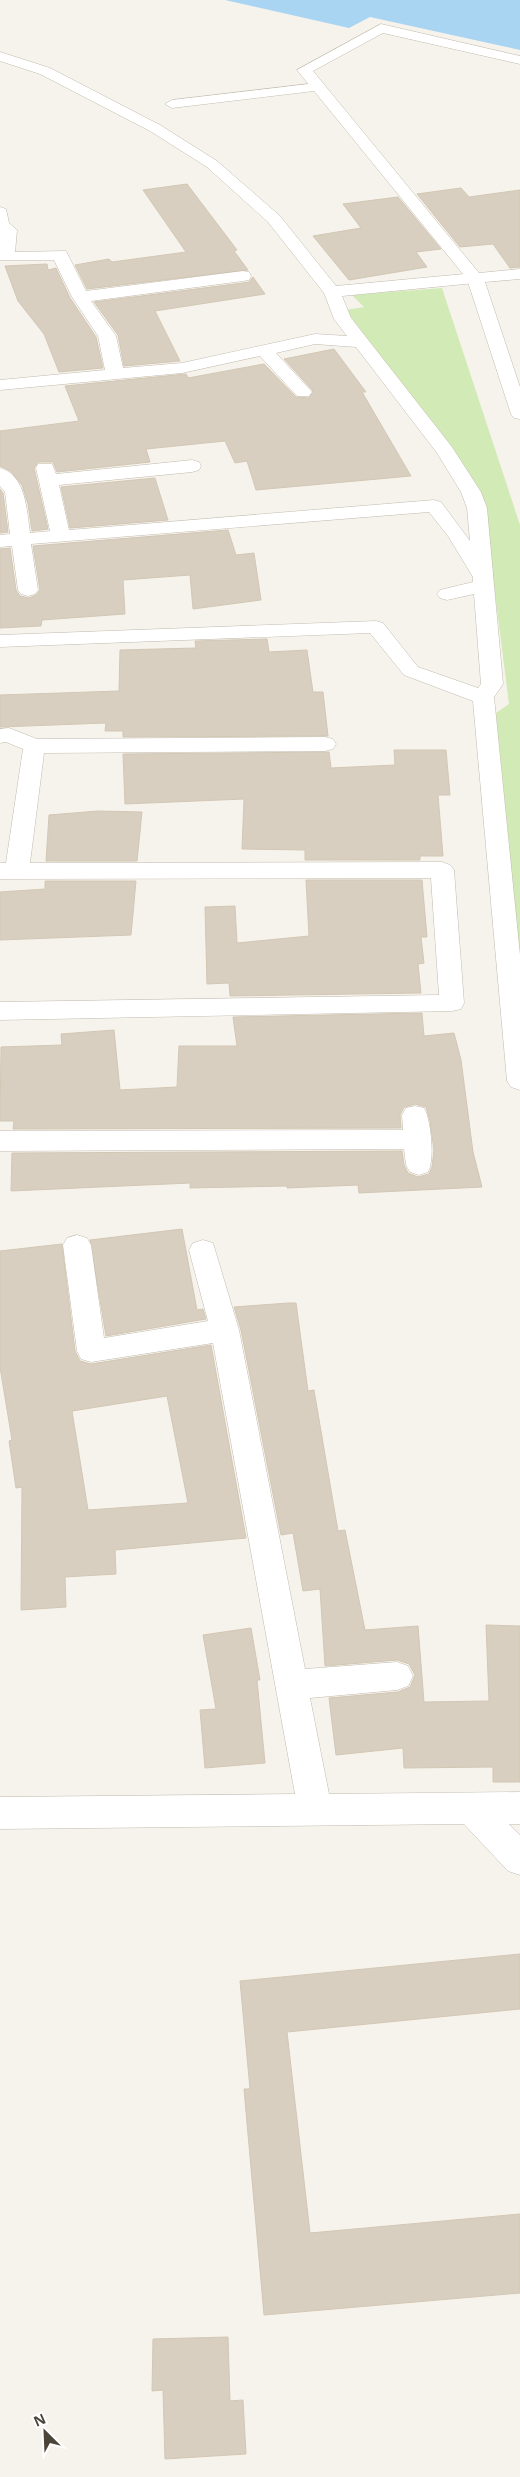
<svg xmlns="http://www.w3.org/2000/svg" width="520" height="2477" font-family="'Noto Sans',sans-serif">
	<rect width="100%" height="100%" fill="#f6f3ec"/>
	<path fill="#d2eab5" d="M442 288 520 525V955L496 713 509 704 483 498 346 310 364 307 352 295Z"/>
	<path fill="#a9d4f2" d="M225 0H520V50L370 17 349 28Z"/>
	<g fill="#d8cfc1" stroke="#d3c7b4" fill-rule="evenodd">
		<path d="M187 184 237 250 234 251 248 270 87 289 75 265 109 259 112 262 186 252 143 190Z"/>
		<path d="M461 188 469 197 520 190V267L510 268 493 244 460 247 417 194Z"/>
		<path d="M398 197 441 249 416 252 427 267 349 280 313 236 361 228 343 204Z"/>
		<path d="M47 264 48 270 56 268 70 298 96 337 103 368 59 372 44 334 18 301 5 266Z"/>
		<path d="M253 277 265 294 155 311 180 361 124 366 118 335 94 302 243 283 249 282Z"/>
		<path d="M334 349 366 392H362L411 476 256 490 247 461 235 463 225 441 146 449 150 462 57 472 53 462H38L34 468 48 529 32 531 28 504 22 485 10 471 0 466V431L79 421 65 386 186 374 188 378 264 364 296 397 309 398 313 391 284 359Z"/>
		<path d="M155 478 168 520 70 528 61 487Z"/>
		<path d="M0 489 3 493 8 532 0 533Z"/>
		<path d="M228 530 236 555 254 553 261 600 193 609 190 575 123 580 125 614 42 620 41 626 0 628V549L10 548 16 590 20 596 29 598 36 595 40 590 33 546Z"/>
		<path d="M267 639 269 652 307 650 313 692H323L328 736 123 737V731H105L106 723 0 727V695L119 691 120 650 196 648 195 641Z"/>
		<path d="M394 750H446L450 795H438L443 856H420V860H305V850L242 849 244 799 125 804 123 754 329 752 331 768 395 765Z"/>
		<path d="M98 811 142 812 137 861H46L49 815Z"/>
		<path d="M306 880H422L427 937H421L424 963 418 964 421 993 230 996 229 983 207 984 205 907 235 906 237 943 309 936Z"/>
		<path d="M45 881H136L131 935 0 940V892L45 889Z"/>
		<path d="M422 1013 424 1036 454 1033 461 1060 473 1152 482 1187 359 1193 358 1185 287 1188V1186L190 1188V1183L11 1191 12 1153 402 1151 404 1165 408 1173 418 1177 429 1174 432 1167 434 1150 430 1121 426 1107 415 1104 404 1107 400 1115 401 1128 13 1129 14 1121H0L1 1047 62 1045 61 1034 114 1030 120 1090 177 1087 179 1046H237L233 1017Z"/>
		<path d="M182 1229 197 1310 203 1309 206 1319 106 1336 90 1240Z"/>
		<path d="M62 1244 75 1351 80 1361 91 1364 211 1345 246 1538 115 1550 116 1574 65 1577 66 1607 21 1610 22 1487 16 1488 9 1441 12 1440 0 1367V1251ZM167 1396 188 1503 88 1510 72 1411Z"/>
		<path d="M288 1303H296L308 1391 314 1390 338 1531 345 1530 365 1630 418 1626 424 1702 489 1701 486 1625 520 1626V1782H493V1767L404 1768 403 1748 336 1755 329 1698 398 1692 410 1687 415 1675 409 1664 397 1660 325 1666 320 1589 303 1591 293 1533 281 1535 241 1330 234 1307Z"/>
		<path d="M251 1628 260 1680H257L265 1763 205 1768 200 1710 216 1709 203 1635Z"/>
		<path d="M520 1954V2009L287 2032 310 2233 520 2214V2293L264 2315 244 2089H250L240 1981Z"/>
		<path d="M228 2337 230 2401 243 2400 246 2454 165 2459 163 2390 152 2391 153 2339Z"/>
	</g>
	<g fill="none" stroke-linecap="round" stroke-linejoin="round">
		<defs>
			<g id="minor">
				<path d="M0 52 50 68 160 125 217 161 280 216 336 286 475 273 481 274 483 278 481 282 475 283 342 296 351 318 452 447 481 492 487 508 503 684 494 697 520 955V1090L511 1087 507 1081 473 701 404 675 370 633 0 647V635L376 621 383 623 418 667 478 688 481 684 474 594 447 600 440 598 437 594 440 590 473 582V577L448 536 429 512 31 544 38 590 35 594 28 596 21 594 18 590 12 546 0 547V535L10 534 5 492 0 486V468C26 475 27 511 30 533L50 531 36 468 38 464H52L56 474 192 460 199 462 201 466 199 470 192 472 59 485 69 530 434 500 441 502 470 541 467 508 461 492 437 453 356 347 315 344 276 353 312 392 309 396H297L260 356 182 373 0 390V380L105 370 98 336 72 297 54 260H0V207L6 209 9 223 17 230 15 252 66 251 86 291 243 271 249 272 251 276 249 280 243 281 91 301 116 336 123 368 182 363 315 334 347 336 334 319 324 293 268 222 207 167 150 131 40 74 0 61Z"/>
				<path d="M317 83 324 87 322 90 172 108 165 104 172 100Z"/>
				<path d="M9 728 37 739 325 737 333 739 336 744 333 749 325 751 44 753 30 863 442 862 450 865 454 870 464 1003 461 1009 452 1011 0 1020V1002L439 995 431 878 0 879V863H6L23 749 6 742 0 743V729Z"/>
				<path d="M415 1106 424 1108C431 1120 435 1160 428 1172L419 1175 410 1172 406 1165 404 1149 0 1151V1131L403 1130 402 1115 406 1108Z"/>
				<path d="M77 1235 87 1238 91 1245 104 1338 208 1321 189 1250 193 1243 203 1240 213 1243 239 1330 305 1669 397 1662 408 1666 413 1676 408 1686 397 1690 310 1698 329 1794 520 1792V1824H509L520 1835V1875L508 1871 464 1824 0 1829V1797L295 1794 213 1343 91 1362 81 1359 77 1351 63 1245 67 1238Z"/>
			</g>
			<path id="tertiary" d="M381 24 520 56V64L383 33 313 71 479 273 520 269V279L485 282 520 387V419L514 418 511 414 467 279 297 70Z"/>
		</defs>
		<use href="#minor" stroke="#c2bbae" stroke-width="1"/>
		<use href="#tertiary" stroke="#c2bbae" stroke-width="1"/>
		<use href="#minor" fill="#fff" fill-rule="evenodd"/>
		<use href="#tertiary" fill="#fff" fill-rule="evenodd"/>
	</g>
	<g transform="translate(45 2432) rotate(336)" stroke="#ffffff" stroke-width="4" paint-order="stroke">
	<path d="M0-4L9 19L0 12L-9 19Z" fill="#4b4439"/>
	<text y="-8" font-size="14" font-weight="bold" text-anchor="middle" fill="#4b4439">N</text>
	</g>
</svg>
